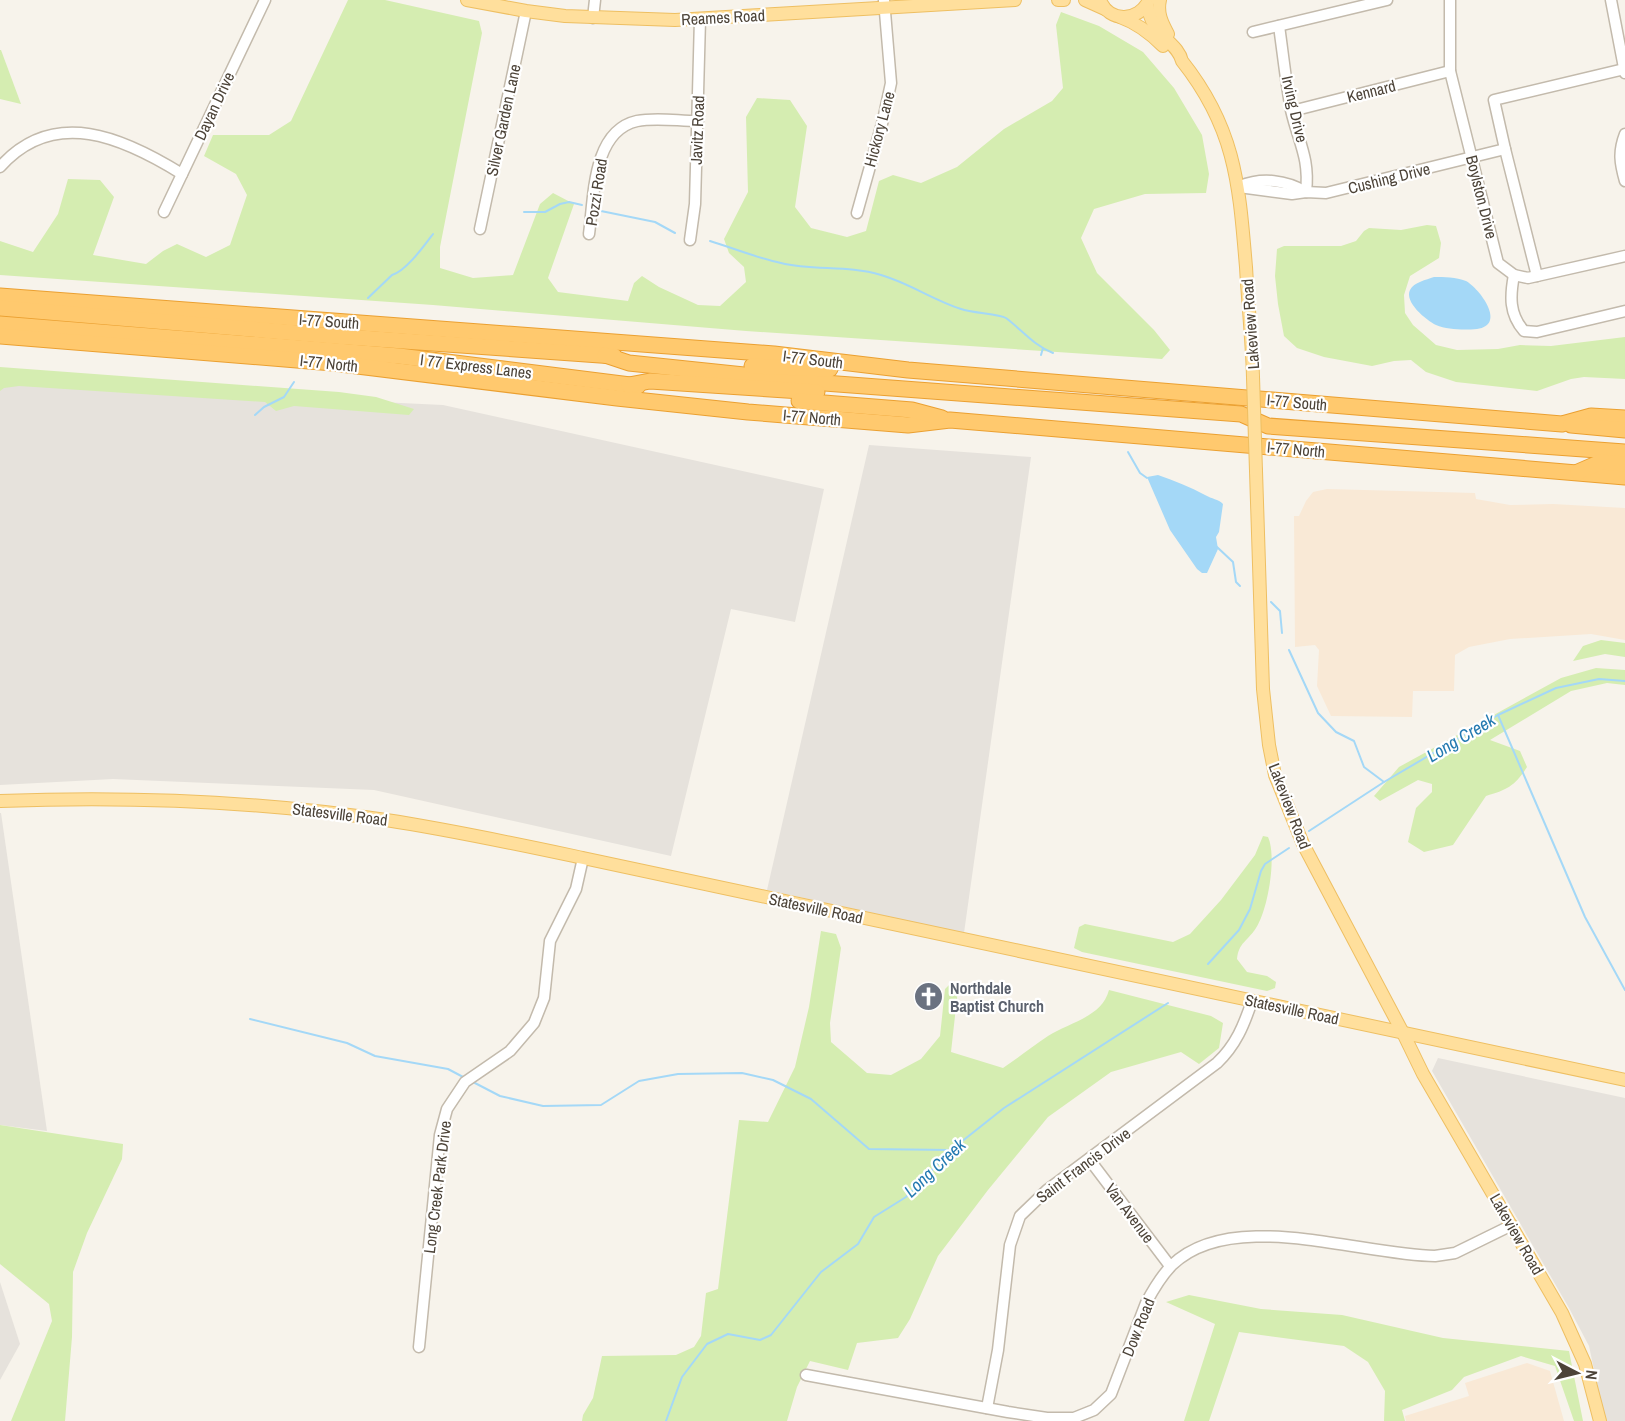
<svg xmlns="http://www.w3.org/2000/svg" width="1625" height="1421" font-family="'Archivo Narrow',sans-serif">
	<rect width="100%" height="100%" fill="#f7f3eb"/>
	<g fill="#f9e9d6">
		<path d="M1327 489 1475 493 1476 499 1510 505 1553 504 1625 508V640L1591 634 1510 639 1469 647 1455 655 1454 691H1413L1412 717 1331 716 1317 686 1319 650 1315 645 1295 647 1294 516H1299L1306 501 1313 492Z"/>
		<path d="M1527 1363 1550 1371 1564 1421H1406L1405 1416 1469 1396 1465 1383Z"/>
	</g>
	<g fill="#e6e2dc">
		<path d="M0 380 275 397 443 405 824 489 795 622 731 609 671 856 374 790 113 779 0 785Z"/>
		<path d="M869 445 1031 457 964 933 767 890Z"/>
		<path d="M0 813H1L47 1131 0 1125Z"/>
		<path d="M1438 1058 1625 1098V1421H1605L1589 1346 1569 1308 1432 1071Z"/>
		<path d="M0 1282 20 1344 0 1380Z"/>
	</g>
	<g fill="#d5edb1">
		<path d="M348 0H385L479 21 482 33 440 247V268L473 278 513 275 540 204 553 193 574 204 548 278 558 292 628 301 634 283 642 276 659 287 698 305 720 306 746 282 744 267 729 253 724 239 748 192 746 117 757 98 790 100 807 126 795 207 811 228 847 237 866 231 879 181 893 175 921 183 957 167 1004 129 1052 101 1063 88 1056 25 1061 12 1099 26 1143 52 1174 88 1202 135 1209 174 1206 193 1145 194 1094 209 1081 238 1097 273 1154 330 1170 350 1162 359 746 331 433 305 0 275V241L33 252 58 214 68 179 100 180 114 197 93 255 146 264 163 251 177 244 206 257 230 245 247 195 236 174 204 156 213 135H269L291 121Z"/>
		<path d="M0 50H1L21 104 0 99Z"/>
		<path d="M1427 225 1436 226 1441 243 1439 258 1410 276 1404 295 1405 313 1413 325 1436 345 1457 350 1498 349 1520 345 1551 346 1625 337V379L1584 377 1571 379 1537 391 1456 382 1426 372 1411 360 1394 361 1372 366 1324 357 1297 348 1284 336 1278 304 1275 276 1277 249 1284 246H1341L1356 241 1364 231 1369 228 1401 230Z"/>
		<path d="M0 367 339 392 376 397 414 409 409 415 294 406 276 411 265 402 19 386 4 388 0 391Z"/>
		<path d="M1601 640 1625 643V657L1605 654 1573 661 1583 646Z"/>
		<path d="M1596 668 1625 670V685L1607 683 1571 691 1490 740 1520 751 1527 767C1515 786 1507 790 1486 796L1453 845 1424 852 1408 842 1416 808 1432 792V784L1418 780 1380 801 1374 796 1399 767 1561 678Z"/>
		<path d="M1263 836 1268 837C1277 856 1268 910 1256 928 1247 942 1239 942 1237 959L1247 972 1267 976 1276 982 1275 988 1267 991 1082 952 1074 948 1079 927 1085 924 1173 942 1190 934 1221 900 1255 855Z"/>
		<path d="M821 931 836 934 841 948 830 1023 831 1042 867 1073 891 1075 921 1059 940 1036 945 989 951 983 958 989 951 1052 1003 1068C1018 1058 1033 1046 1048 1036 1070 1022 1102 1017 1109 990L1211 1016 1223 1023 1219 1048 1199 1064 1181 1052 1111 1072 1048 1117 988 1190 938 1256 910 1319 898 1338 857 1343 848 1370 810 1361 797 1387 787 1421H582L583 1415 593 1398 602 1356 676 1355 694 1347 701 1336 706 1293 718 1289 739 1120 768 1122 795 1067 809 1007Z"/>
		<path d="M0 1125 123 1144 122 1159 87 1233 73 1272 72 1337 65 1421H11L52 1321 49 1304 0 1264Z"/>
		<path d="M1189 1295 1261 1309 1342 1315 1443 1338 1569 1351 1583 1421H1574L1555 1366 1521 1356 1464 1377 1452 1390 1402 1410 1405 1421H1384L1385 1391 1368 1362 1344 1346 1239 1332 1209 1421H1184L1215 1324 1166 1302Z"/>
	</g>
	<g fill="#a4d8f7">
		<path d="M1434 277C1444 277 1456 277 1466 281 1480 289 1507 325 1477 329 1465 330 1448 330 1436 325 1426 320 1404 302 1410 290 1414 282 1426 280 1434 277Z"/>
		<path d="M1158 475C1175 481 1190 487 1205 495 1212 499 1218 499 1223 504L1219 532 1216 537 1218 549 1207 573H1202L1197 569 1170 530 1147 477Z"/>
	</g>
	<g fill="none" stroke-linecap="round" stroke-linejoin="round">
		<g stroke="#a4d8f7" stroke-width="2">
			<path d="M601 211 655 222 675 233"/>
			<path d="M524 212H545L560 204 569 202 582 205"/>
			<path d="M710 241C733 248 757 258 781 263 814 271 847 265 881 275 909 283 933 300 961 309 972 313 999 314 1006 318 1022 330 1033 345 1053 353"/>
			<path d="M368 298 392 275C406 271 424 246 433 234"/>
			<path d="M1041 355 1043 348"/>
			<path d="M255 415 264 407 284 397 294 382"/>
			<path d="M1128 452 1140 473 1147 478"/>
			<path d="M1217 547 1233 562 1236 582 1240 586"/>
			<path d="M1271 602 1280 611 1282 633"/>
			<path d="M1289 650 1318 713 1336 732 1354 741 1364 767 1384 782"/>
			<path d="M1498 715 1585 917 1625 990"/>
			<path d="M1309 831 1384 782 1498 715 1556 688 1599 679 1625 681"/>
			<path d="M1208 964 1239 930 1250 909 1261 871 1265 864 1289 848"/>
			<path d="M250 1019 347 1043 375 1056 448 1069 465 1078"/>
			<path d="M473 1082 500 1096 543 1106 601 1105 639 1081 678 1074 742 1073 773 1080 811 1099 869 1149 951 1150"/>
			<path d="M666 1421 682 1377 707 1344 728 1334 760 1340 771 1335 821 1272 858 1244 874 1217 906 1197 951 1150 1004 1108 1168 1003"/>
		</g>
		<defs>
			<g id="minor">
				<path d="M1450 0V71L1498 263 1514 275 1528 278 1625 256"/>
				<path d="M1611 0 1625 73"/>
				<path d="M593 18 595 0"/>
				<path d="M1279 26C1283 54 1286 83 1291 110 1298 141 1310 158 1306 192"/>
				<path d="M1253 32 1387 0"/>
				<path d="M1292 111 1450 71"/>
				<path d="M1625 134C1618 152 1620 163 1625 181"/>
				<path d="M1505 149 1537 276"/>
				<path d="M0 167C54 106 124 138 182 174"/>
				<path d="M1240 186C1262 177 1286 180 1306 192"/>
				<path d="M1239 187 1292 194 1306 192 1326 193 1505 149 1494 100 1624 69"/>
				<path d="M164 212 265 0"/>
				<path d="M857 213 883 120 891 83 884 0"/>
				<path d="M480 229 526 11"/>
				<path d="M589 234C594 198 592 131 637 121 656 117 678 121 698 121"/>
				<path d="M690 240 695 204 700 19"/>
				<path d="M1514 275C1510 296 1509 314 1524 331L1537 332 1625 311"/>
				<path d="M1089 1159 1170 1266"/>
				<path d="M419 1347 440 1135 447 1109 465 1082 510 1051 534 1023 544 998 550 941 576 889 583 858"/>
				<path d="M806 1375 1008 1412 1047 1418H1074L1094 1410 1111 1394 1146 1303C1153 1290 1161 1276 1172 1265 1232 1207 1359 1255 1435 1256L1455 1253 1512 1225"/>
				<path d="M987 1408 998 1350 1010 1245 1020 1216 1047 1190 1217 1063C1236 1045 1244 1025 1252 1001"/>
			</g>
			<g id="major">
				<path d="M467 0 526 11 565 16 675 20 1015 0"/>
				<path d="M1058 0H1064"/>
				<path d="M1085 0 1105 9"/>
				<path d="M1100 0C1109 23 1139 22 1149 0"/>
				<path d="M1160 0C1157 13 1162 23 1168 34"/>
				<path d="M1147 5C1149 15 1152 24 1159 31 1167 42 1179 48 1182 61 1236 129 1239 185 1246 267 1248 303 1252 340 1253 377"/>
				<path d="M1120 17C1137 23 1150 33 1163 46"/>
				<path d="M1256 471 1263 689 1269 745 1275 775 1303 844 1403 1033 1423 1074 1562 1313 1585 1364 1600 1421"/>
				<path d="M0 801C129 796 258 801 386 820 452 830 517 844 583 858L1625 1080"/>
			</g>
			<g id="highway">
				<path d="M0 296 774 354 908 370 1562 424 1591 416 1625 418"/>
				<path d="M0 308 333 336 614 356"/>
				<path d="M0 324 399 356 638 386"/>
				<path d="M0 336 333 363 617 398 748 412 908 425 950 420 1625 477"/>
				<path d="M605 355 629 363 811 382 1241 414 1268 426 1625 452"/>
				<path d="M752 366 830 369"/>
				<path d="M629 385 650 381 817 392"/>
				<path d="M799 401 912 410 942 418"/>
				<path d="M1571 425 1625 430"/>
				<path d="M1578 472 1601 462 1625 464"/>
			</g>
		</defs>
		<use href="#minor" stroke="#c3baac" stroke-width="13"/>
		<use href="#major" stroke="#eebf62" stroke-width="14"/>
		<use href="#highway" stroke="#eba031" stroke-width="17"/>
		<use href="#minor" stroke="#fff" stroke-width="10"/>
		<use href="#major" stroke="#ffdf9c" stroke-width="12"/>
		<use href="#highway" stroke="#ffc96e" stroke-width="15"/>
		<defs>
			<path id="major-bridge" d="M1253 377 1256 471"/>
		</defs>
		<use href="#major-bridge" stroke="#eebf62" stroke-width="14" stroke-linecap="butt"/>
		<use href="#major-bridge" stroke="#ffdf9c" stroke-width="12"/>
	</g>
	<defs>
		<symbol id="church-disc" viewBox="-11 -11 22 22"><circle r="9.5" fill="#6b7280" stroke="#fff"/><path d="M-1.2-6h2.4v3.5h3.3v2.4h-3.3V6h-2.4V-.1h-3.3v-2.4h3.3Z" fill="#fff"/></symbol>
	</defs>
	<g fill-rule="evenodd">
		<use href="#church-disc" x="912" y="980" width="33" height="33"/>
	</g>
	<g text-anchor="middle" stroke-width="4.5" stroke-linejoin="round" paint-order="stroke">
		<g font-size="16" fill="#4c4338" stroke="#fff">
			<text transform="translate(723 17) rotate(-3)" y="6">Reames Road</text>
			<text transform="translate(1371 91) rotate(-14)" y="6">Kennard</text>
			<text transform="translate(214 106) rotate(-65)" y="6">Dayan Drive</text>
			<text transform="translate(1295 109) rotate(77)" y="6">Irving Drive</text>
			<text transform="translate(503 120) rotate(-78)" y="6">Silver Garden Lane</text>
			<text transform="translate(879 129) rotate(-75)" y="6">Hickory Lane</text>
			<text transform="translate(697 130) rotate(-88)" y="6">Javitz Road</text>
			<text transform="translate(1389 178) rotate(-14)" y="6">Cushing Drive</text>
			<text transform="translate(596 192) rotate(-81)" y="6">Pozzi Road</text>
			<text transform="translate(1482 197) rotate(76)" y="6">Boylston Drive</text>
			<text transform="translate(329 321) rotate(4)" y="6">I-77 South</text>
			<text transform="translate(1250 324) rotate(-94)" y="6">Lakeview Road</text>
			<text transform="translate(813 359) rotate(7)" y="6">I-77 South</text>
			<text transform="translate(329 363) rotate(6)" y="6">I-77 North</text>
			<text transform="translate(476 366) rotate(7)" y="6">I 77 Express Lanes</text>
			<text transform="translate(1297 402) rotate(5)" y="6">I-77 South</text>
			<text transform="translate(812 417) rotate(5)" y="6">I-77 North</text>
			<text transform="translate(1296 449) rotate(5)" y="6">I-77 North</text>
			<text transform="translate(1290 806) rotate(69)" y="6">Lakeview Road</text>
			<text transform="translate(340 814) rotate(7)" y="6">Statesville Road</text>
			<text transform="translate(816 908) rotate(12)" y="6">Statesville Road</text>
			<text transform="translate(1292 1009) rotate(12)" y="6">Statesville Road</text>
			<text transform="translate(1083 1165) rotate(-37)" y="6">Saint Francis Drive</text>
			<text transform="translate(437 1187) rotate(-83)" y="6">Long Creek Park Drive</text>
			<text transform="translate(1130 1213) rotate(53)" y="6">Van Avenue</text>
			<text transform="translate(1517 1234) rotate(60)" y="6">Lakeview Road</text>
			<text transform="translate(1138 1327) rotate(-68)" y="6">Dow Road</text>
		</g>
		<g font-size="16" font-weight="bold" fill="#5b616d" stroke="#fff" text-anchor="start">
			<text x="950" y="994">Northdale<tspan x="950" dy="18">Baptist Church</tspan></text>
		</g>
		<g font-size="18" font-style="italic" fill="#247ab1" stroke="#fff">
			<text transform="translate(1461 738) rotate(-31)" y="6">Long Creek</text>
			<text transform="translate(935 1168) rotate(-43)" y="6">Long Creek</text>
		</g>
	</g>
	<g transform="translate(1577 1373) rotate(97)" stroke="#ffffff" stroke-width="4.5" paint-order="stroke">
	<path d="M0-4.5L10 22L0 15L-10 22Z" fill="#4c4338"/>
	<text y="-9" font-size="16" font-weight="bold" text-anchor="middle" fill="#4c4338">N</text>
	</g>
</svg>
